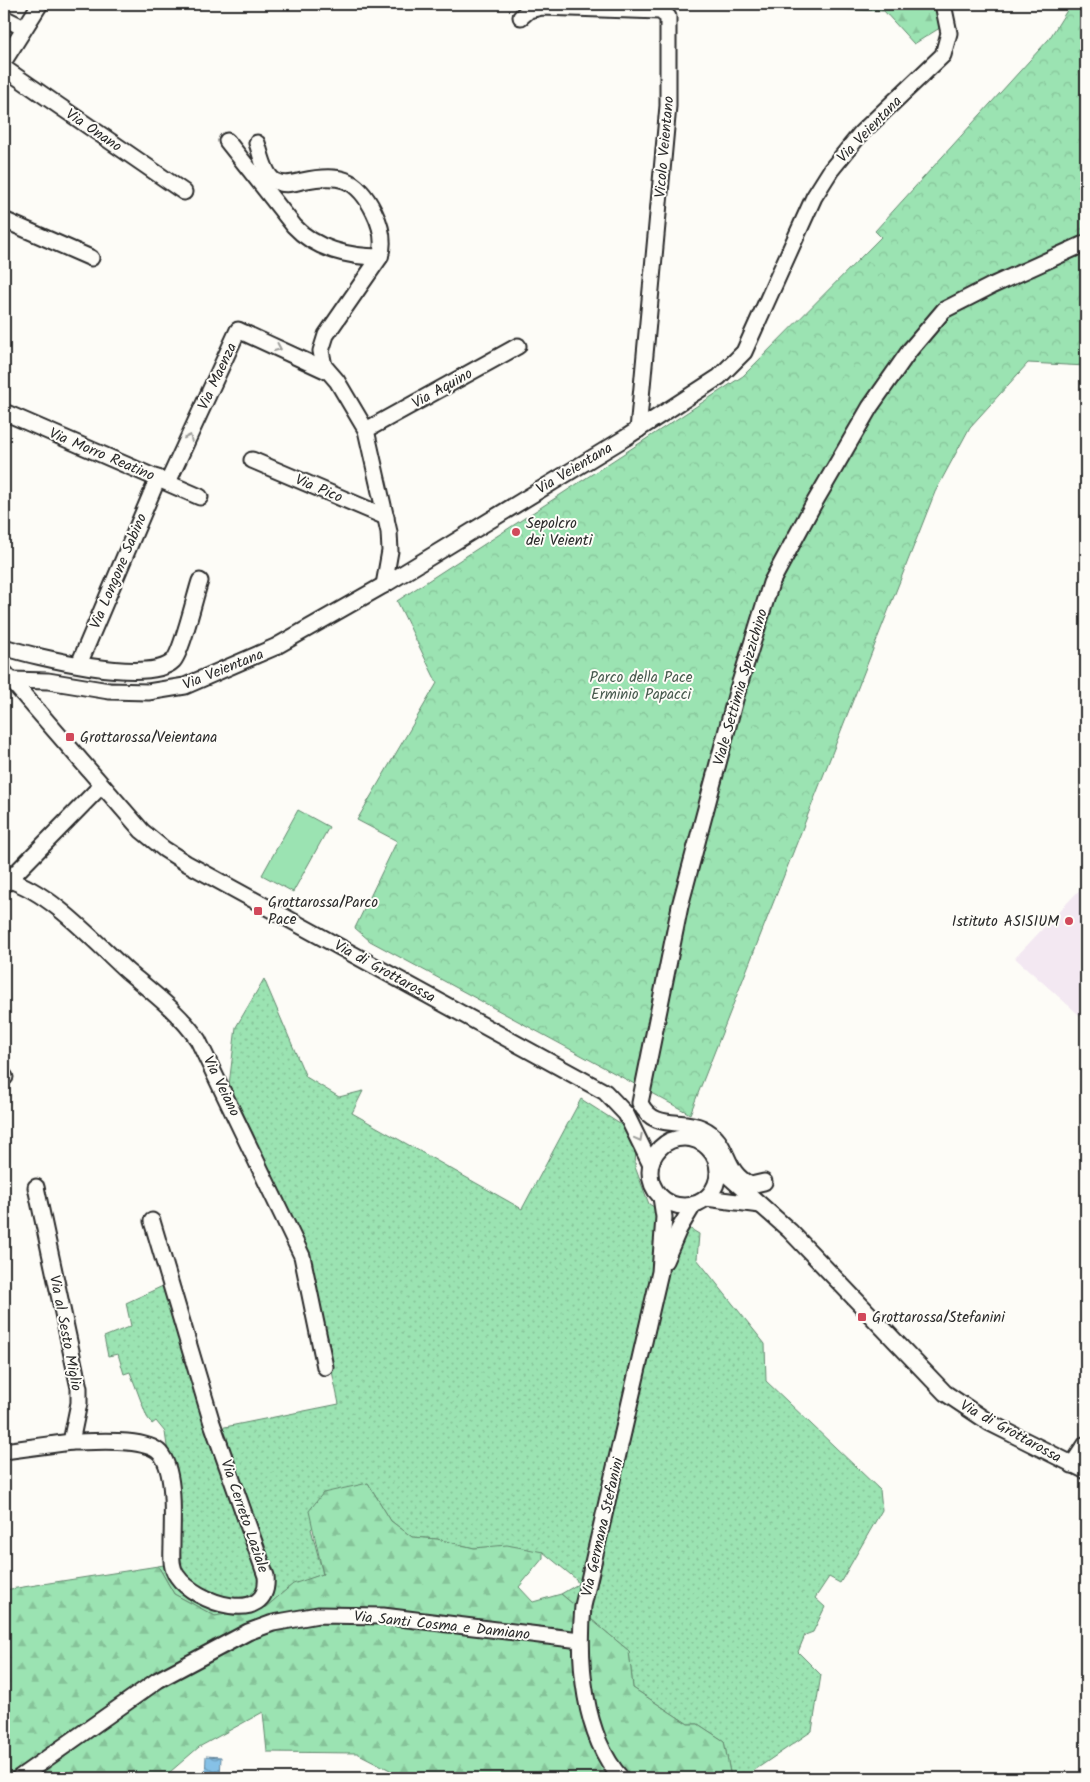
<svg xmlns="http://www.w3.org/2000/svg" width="1090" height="1782" font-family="Kalam,sans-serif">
	<defs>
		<pattern id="grass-dots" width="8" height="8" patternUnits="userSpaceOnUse" patternTransform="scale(1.25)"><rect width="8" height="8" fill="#9be3b2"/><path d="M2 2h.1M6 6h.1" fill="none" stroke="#86c399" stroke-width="1.8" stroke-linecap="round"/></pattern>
		<pattern id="forest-firs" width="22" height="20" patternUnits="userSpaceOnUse" patternTransform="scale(1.25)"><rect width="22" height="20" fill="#9be3b2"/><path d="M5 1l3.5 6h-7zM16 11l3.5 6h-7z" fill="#86c399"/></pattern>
		<pattern id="park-crowns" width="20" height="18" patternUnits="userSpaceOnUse" patternTransform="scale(1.25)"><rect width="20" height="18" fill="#9be3b2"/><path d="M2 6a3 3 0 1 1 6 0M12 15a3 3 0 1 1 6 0" fill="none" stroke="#86c399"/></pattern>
		<pattern id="water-waves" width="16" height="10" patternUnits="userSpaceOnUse" patternTransform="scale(1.25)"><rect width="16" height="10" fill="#86c1e6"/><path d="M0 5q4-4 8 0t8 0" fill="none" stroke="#6e9dbb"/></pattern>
	</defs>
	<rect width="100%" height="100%" fill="#fdfcf7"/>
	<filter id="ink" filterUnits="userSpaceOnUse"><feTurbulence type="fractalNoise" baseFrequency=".02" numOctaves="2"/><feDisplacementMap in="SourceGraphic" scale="10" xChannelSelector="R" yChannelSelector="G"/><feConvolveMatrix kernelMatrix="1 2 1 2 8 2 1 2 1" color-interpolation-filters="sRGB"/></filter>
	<g filter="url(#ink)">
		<path fill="#f3e8f2" d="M1086 883V1021L1015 958Z"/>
		<path fill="url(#grass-dots)" stroke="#63876e" d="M264 979 306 1077 339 1097 363 1091 352 1113 522 1209 581 1099 623 1126 636 1146 635 1167 649 1204 699 1234 697 1259 765 1344 766 1381 880 1490 882 1510 840 1583 829 1577 815 1598 825 1607 813 1632 805 1635 798 1652 821 1675 812 1731 743 1778H731L724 1741 698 1724H688L633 1688 629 1651 561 1594 578 1584 576 1579 543 1552 474 1548 437 1539 412 1537 391 1521 368 1483 311 1529 323 1574 291 1586 266 1607 215 1616 174 1594 158 1566 175 1563 178 1524 165 1432 156 1421 152 1424 147 1417 130 1372 124 1374 118 1354 108 1356 104 1337 131 1326 126 1303 165 1285 210 1430 339 1404 305 1245 229 1085 236 1027Z"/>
		<g fill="url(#forest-firs)" stroke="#63876e">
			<path d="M820 4H940L951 21 914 44 884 11 830 9Z"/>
			<path d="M368 1483 391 1521 412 1537 437 1539 474 1548 507 1545 543 1552V1558L519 1587 533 1602 561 1594 629 1651 633 1688 688 1724H698L724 1741 731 1778H397L390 1770 357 1753 267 1752 263 1712 199 1747 163 1778H4V1590L158 1566 174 1594 215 1616 266 1607 293 1584 323 1574 309 1511 323 1493Z"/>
		</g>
		<path fill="url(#park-crowns)" stroke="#63876e" d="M1071 4 1086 9V366L1028 363 970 427 935 492 690 1114 370 941 355 928 397 841 357 820 437 683 397 601 743 376 881 237 875 231 1049 39Z"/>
		<path fill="#9be3b2" stroke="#63876e" d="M298 810 329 827 293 892 262 875Z"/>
		<path fill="url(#water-waves)" stroke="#62859b" d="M206 1756 221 1757 220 1778H205Z"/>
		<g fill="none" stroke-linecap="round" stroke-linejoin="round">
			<defs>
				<g id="minor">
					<path d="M521 17 529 10 542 7 660 11 668 17V106L638 430"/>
					<path d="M4 18 24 28"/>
					<path d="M4 61 40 4"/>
					<path d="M4 68 184 192"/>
					<path d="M227 141 294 226C315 249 349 257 380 257"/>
					<path d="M257 143C261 154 264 175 275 181 284 186 293 183 302 181 338 173 357 177 374 212 381 226 385 241 380 257L326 335 321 351 324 366 337 381 366 430 389 532 390 551 384 585"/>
					<path d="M4 220 91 258"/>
					<path d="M4 412 200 497"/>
					<path d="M366 430 518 346"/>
					<path d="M252 460 386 517"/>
					<path d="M168 482 238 330 327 371"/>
					<path d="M4 647C35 657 149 685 173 661 182 652 195 596 200 581"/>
					<path d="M79 664 158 478"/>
					<path d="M4 672 142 831 164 849 186 863 605 1092 626 1114 650 1163"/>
					<path d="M11 680 48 681 109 691 148 692 185 686 275 647 384 585 625 438 719 377 744 352 814 197 831 170 861 133 943 55 949 33 943 4"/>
					<path d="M9 880C51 893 94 941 127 971 152 992 180 1013 198 1040L302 1256 325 1367"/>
					<path d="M4 885 102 785"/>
					<path d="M4 1076 5 1077"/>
					<circle cx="684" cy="1172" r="34"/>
					<path d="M718 1167 790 1231 945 1393 990 1423 1086 1471"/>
					<path d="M764 1182 751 1185C721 1171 732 1142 702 1128 680 1118 654 1131 640 1103L680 906 737 692 771 583 813 505 870 407 910 350 944 310 991 286 1086 243"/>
					<path d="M706 1198 760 1205"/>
					<path d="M665 1261 679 1229 694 1204"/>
					<path d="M71 1442C93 1442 145 1437 160 1453 176 1471 172 1520 172 1543 172 1554 170 1567 177 1576 195 1603 271 1628 266 1576L212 1423 152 1221"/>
					<path d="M4 1451 71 1442 79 1403V1388L36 1187"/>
					<path d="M1072 1465 1086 1444"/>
					<path d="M19 1778 158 1680 248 1632 273 1623 318 1615 383 1616 580 1640"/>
					<path d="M621 1778C583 1735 578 1660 583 1606L660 1272 664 1217 661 1197"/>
				</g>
			</defs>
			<use href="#minor" stroke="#2b2b2b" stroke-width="19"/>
			<use href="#minor" stroke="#fdfcf7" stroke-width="15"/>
		</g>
		<defs><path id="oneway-chevron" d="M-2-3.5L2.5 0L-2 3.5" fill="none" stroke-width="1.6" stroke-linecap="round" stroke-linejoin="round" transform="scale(1.25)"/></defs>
		<g stroke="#9e9e9b">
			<use href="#oneway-chevron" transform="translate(278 348) rotate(24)"/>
			<use href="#oneway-chevron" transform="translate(189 438) rotate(-65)"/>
			<use href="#oneway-chevron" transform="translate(639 1138) rotate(62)"/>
		</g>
	</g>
	<g fill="#d1495b" stroke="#fdfcf7" stroke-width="2">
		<circle cx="516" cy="532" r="5"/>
		<rect x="65" y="732" width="10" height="10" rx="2.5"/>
		<rect x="253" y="906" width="10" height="10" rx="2.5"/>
		<circle cx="1069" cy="921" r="5"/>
		<rect x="857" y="1312" width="10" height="10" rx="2.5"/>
	</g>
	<g text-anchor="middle" stroke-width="4" stroke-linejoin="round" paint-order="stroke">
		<g font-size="15" fill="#2b2b2b" stroke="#fdfcf7">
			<text transform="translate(869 129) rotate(-46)" y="5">Via Veientana</text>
			<text transform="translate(94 130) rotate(34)" y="5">Via Onano</text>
			<text transform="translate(664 147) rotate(-85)" y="5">Vicolo Veientano</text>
			<text transform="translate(217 376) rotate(-65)" y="5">Via Maenza</text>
			<text transform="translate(442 388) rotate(-29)" y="5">Via Aquino</text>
			<text transform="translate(102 454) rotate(23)" y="5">Via Morro Reatino</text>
			<text transform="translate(574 468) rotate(-31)" y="5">Via Veientana</text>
			<text transform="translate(319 488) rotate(23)" y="5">Via Pico</text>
			<text transform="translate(118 571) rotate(-67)" y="5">Via Longone Sabino</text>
			<text transform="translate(223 669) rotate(-22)" y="5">Via Veientana</text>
			<text transform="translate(740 687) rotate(-74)" y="5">Viale Settimia Spizzichino</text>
			<text transform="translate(385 971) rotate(29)" y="5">Via di Grottarossa</text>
			<text transform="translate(222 1086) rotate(64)" y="5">Via Veiano</text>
			<text transform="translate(66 1333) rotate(79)" y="5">Via al Sesto Miglio</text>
			<text transform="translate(1011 1431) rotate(29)" y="5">Via di Grottarossa</text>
			<text transform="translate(245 1516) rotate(71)" y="5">Via Cerreto Laziale</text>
			<text transform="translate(602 1527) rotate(-77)" y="5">Via Germana Stefanini</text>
			<text transform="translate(442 1625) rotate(6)" y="5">Via Santi Cosma e Damiano</text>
		</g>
		<g font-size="15" fill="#2b2b2b" stroke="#fdfcf7" text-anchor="start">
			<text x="526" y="528">Sepolcro<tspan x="526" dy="17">dei Veienti</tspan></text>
			<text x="80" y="742">Grottarossa/Veientana</text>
			<text x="268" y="907">Grottarossa/Parco<tspan x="268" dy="17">Pace</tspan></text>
			<text x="1059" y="926" text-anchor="end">Istituto ASISIUM</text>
			<text x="872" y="1322">Grottarossa/Stefanini</text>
		</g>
		<g font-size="15" fill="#47594d" stroke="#fdfcf7">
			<text x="641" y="682">Parco della Pace<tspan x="641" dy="17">Erminio Papacci</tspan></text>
		</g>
	</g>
	<rect width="1090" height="1782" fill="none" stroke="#fdfcf7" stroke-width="20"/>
	<rect x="10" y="10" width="1070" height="1762" fill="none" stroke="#2b2b2b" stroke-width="2" filter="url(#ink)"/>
</svg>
